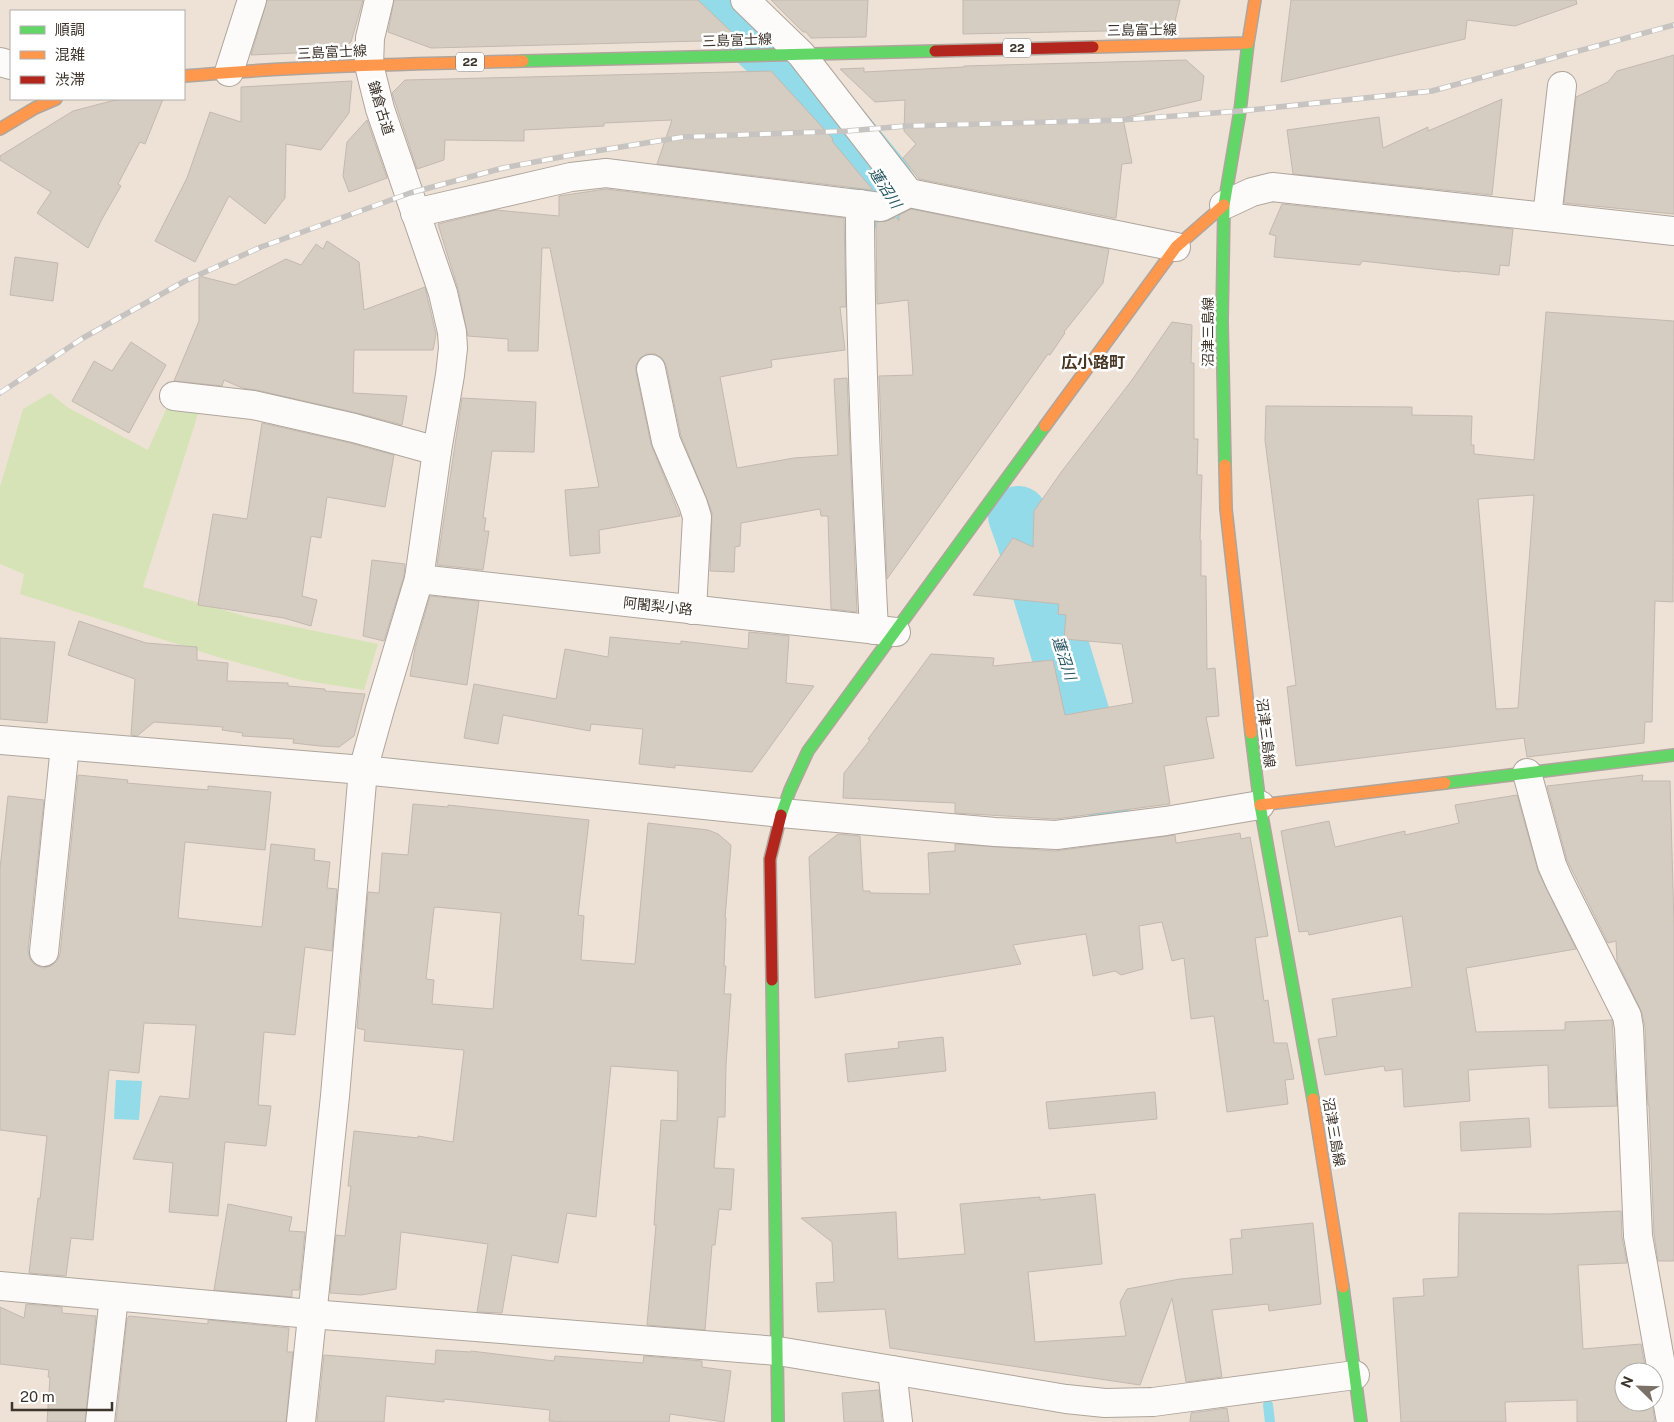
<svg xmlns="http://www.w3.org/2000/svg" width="1674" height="1422" font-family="'Public Sans','Noto Sans JP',sans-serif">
	<rect width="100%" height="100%" fill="#eee2d6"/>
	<path fill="#d6e3b7" d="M50 393 67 407 148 450 168 405 199 411 143 587 248 617 378 644 364 690 301 680 221 658 20 594 24 574 0 564V487L23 409Z"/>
	<path fill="#93dbe8" d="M116 1080 142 1081 139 1120 114 1119Z"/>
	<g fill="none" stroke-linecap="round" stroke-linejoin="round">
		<path stroke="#93dbe8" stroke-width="10" d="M1268 1405 1270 1422"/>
		<g stroke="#93dbe8" stroke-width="60">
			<path d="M715 0 801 81 882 180 911 229 924 263"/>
			<path d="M1018 516 1026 538 1089 745 1106 791"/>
		</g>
	</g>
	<g fill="#d5ccc2" stroke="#c3b9b0" fill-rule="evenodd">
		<path d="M267 0H363L351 42 340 49 341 51 251 55Z"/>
		<path d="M394 0H698L740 40 431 48 388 32Z"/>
		<path d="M771 0H868L866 37 811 38 806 32H803Z"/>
		<path d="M963 0H1180L1174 26 1150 27 1153 30 963 34Z"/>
		<path d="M1291 0H1576L1577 4 1515 26 1467 20 1465 39 1281 82Z"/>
		<path d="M1674 55V214L1564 203 1576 97 1608 82 1617 71Z"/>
		<path d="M1186 60 1204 76 1201 100 1123 118 1132 163 1122 164 1116 218H1114L919 179 903 158 916 144 904 131 905 100 875 102 840 69 864 68V72L964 67V66Z"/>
		<path d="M771 71 833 139 832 141 873 190 657 164 672 120 604 123V126L524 130V141L445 140 444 160 417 169 392 93 405 80Z"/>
		<path d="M352 81 349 113 321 150 286 144 285 198 265 224 229 196 195 262 155 241 187 178 210 112 241 122V87Z"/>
		<path d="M119 99H163L145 144 140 142 118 184 121 186 102 219 88 248 37 213 51 192 0 160V156L73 111Z"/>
		<path d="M1502 99 1492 195 1293 174 1287 130 1379 117 1383 148 1428 127V131Z"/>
		<path d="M367 120 387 178 349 192 343 176 347 142Z"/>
		<path d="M606 189 844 218 846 307H840L845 350 771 360 772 367 720 377 737 468 794 458 838 455 834 379 847 378 857 612 831 609 828 516H821L820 509 741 523 740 546 735 547 734 572 710 571 712 512 681 436 666 365 662 358 655 354H647L640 358 636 365V372L651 444 680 516 599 530 600 553 570 556 565 490 599 487 550 248H542L538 351H508V339L468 336 458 289 438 224 496 210 559 216V196Z"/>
		<path d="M1282 204 1513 229 1509 266 1500 265 1499 275 1460 271V272L1362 261 1360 265 1274 257 1276 236 1269 234Z"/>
		<path d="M911 209 1109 249 1103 283 1064 332 1065 333 1050 355 1048 354 887 579 879 376 913 375 908 300 877 304 876 222 887 221 896 217 899 221V215Z"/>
		<path d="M327 241 359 262 364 310 425 287 436 334 433 350H354L353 393 407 396 402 425 357 413 256 390 242 388 224 380 222 386 174 381 199 321V276L235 285 286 259 301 265 316 244 323 249Z"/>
		<path d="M15 257 58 263 53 301 10 295Z"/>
		<path d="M1546 312 1674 321 1673 602 1655 601 1652 722H1645L1644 743 1527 757 1524 738 1296 766 1287 687 1296 685 1265 440 1266 406 1412 407V415L1472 416 1471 445H1474V454L1534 460ZM1534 495 1518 708 1496 709 1478 499Z"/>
		<path d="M1172 322 1192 325 1191 363H1194V439H1198L1197 475H1202L1200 540H1201V576H1206L1207 669 1215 668 1219 716 1206 717 1214 758 1164 766 1170 804 1055 819 955 813V803L843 798 844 773 870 740 868 739 931 654 994 658 993 666 1053 660 1065 715 1133 703 1122 644 1064 639 1066 615 1058 614 1059 604 973 595 1013 538 1033 547 1034 511 1062 471 1132 380Z"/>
		<path d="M131 342 166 365 129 433 72 401 94 361 112 371Z"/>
		<path d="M462 398 536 402 534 452 492 451 483 518H486L484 531H489L483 570 437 565Z"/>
		<path d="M262 423 350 443 394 455 385 507 327 497 321 538 311 536 302 596 317 600 311 626 284 618 198 605 213 514 247 519Z"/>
		<path d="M372 560 405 564 404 576 384 641 363 636Z"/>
		<path d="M430 596 479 601 467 685 410 676 415 648Z"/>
		<path d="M79 621 146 643 197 647V660L228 663 227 681 288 683V686L325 689V691L365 694 354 736 339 747 320 746 293 743 294 739 242 736 243 733 222 730 223 727 154 722 137 736 131 735 135 679 68 655Z"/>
		<path d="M749 632 789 636 786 683 814 686 752 772 675 765V768L639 764 643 729 591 724 590 731 503 715 498 744 464 738 474 684 556 699 565 649 608 657 610 637 681 644V641L748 649Z"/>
		<path d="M0 638 55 642 47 723 0 719Z"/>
		<path d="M78 775 128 780 127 783 208 790V786L271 792 265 850 185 842 178 918 262 927 271 844 315 849 314 860 330 862 327 888 337 889 332 951 305 947 295 1035 264 1032 258 1105 271 1106 266 1146 225 1142 218 1216 169 1212 173 1163 133 1159 160 1096 189 1099 196 1025 144 1023 139 1073 109 1070 93 1240 71 1238 66 1276 29 1273 38 1198 40 1199 47 1136 0 1130V868L8 796 44 800 28 950 30 959 35 965 43 968 51 966 57 961 60 954Z"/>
		<path d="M1643 775 1642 781H1670L1674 925V1261H1658L1654 1234 1649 1105H1648L1645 1027 1642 1013 1617 961 1616 941 1608 943 1567 860 1547 786Z"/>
		<path d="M1517 795 1538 871 1576 949 1466 968 1476 1032 1565 1030V1022L1612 1020 1617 1106 1549 1108 1548 1065 1468 1070 1470 1101 1404 1107 1402 1069 1385 1071 1384 1066 1325 1075 1318 1039 1337 1036 1332 999 1412 987 1402 916 1309 935 1308 931 1299 932 1281 831 1329 821 1335 847 1405 831V835L1459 823 1455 805Z"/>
		<path d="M413 804 448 807V805L589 820 578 915 584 916 581 960 635 964 648 823 708 830 718 834 731 845 725 918H726L724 966H726L724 994H731L726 1065 725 1117H718L714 1168 734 1169 731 1210 719 1209 715 1245H712L705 1330 647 1325 656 1225H654L661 1120 677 1121 678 1071 611 1066 596 1217 567 1213 558 1263 512 1255 502 1313 477 1312 488 1244 401 1232 396 1289 361 1295 330 1293 336 1235 345 1236 351 1186H348L354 1131 418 1138V1136L453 1142 464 1050 364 1041 365 1030 357 1028 368 892 379 893 382 853 408 855ZM435 907 501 913 493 1009 432 1004 434 980 426 979 434 908Z"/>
		<path d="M1240 833 1241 839 1250 837 1268 936 1255 938 1264 1001 1268 1000 1274 1043H1287L1294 1079 1285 1080 1288 1104 1227 1112 1214 1016 1191 1019 1184 958 1172 961 1162 922 1139 926 1143 969 1121 975 1115 971 1093 976 1086 934 1013 945 1021 964 815 998 809 857 838 834 860 836 863 891H870V893L930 894 928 853 955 851V844L1055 851 1175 835 1176 843Z"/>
		<path d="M943 1037 946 1071 848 1082 845 1054 899 1048 898 1042Z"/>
		<path d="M1155 1092 1157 1119 1049 1129 1046 1102Z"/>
		<path d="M1529 1118 1531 1147 1461 1151 1460 1122Z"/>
		<path d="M1095 1194 1102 1264 1028 1272 1035 1342 1126 1336 1120 1302 1127 1289 1180 1279 1233 1274 1230 1239 1242 1238 1241 1230 1313 1223 1321 1304 1269 1311 1268 1304 1212 1310 1222 1377 1186 1382 1172 1298 1140 1385 890 1348 885 1309 818 1312 816 1283 834 1282 832 1242 801 1218 896 1212 898 1259 965 1254 960 1204 1040 1197V1200Z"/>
		<path d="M228 1204 292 1217 289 1231 305 1232 299 1290H292V1297L214 1290Z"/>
		<path d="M1621 1211 1622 1237 1627 1263 1578 1265 1583 1349 1641 1344 1646 1372H1624V1402H1652L1655 1422H1577V1400L1505 1402 1506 1422H1401L1393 1298 1424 1296 1423 1279 1458 1277 1459 1213 1549 1214Z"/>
		<path d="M26 1304 62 1307V1313L96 1316 85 1422H47L50 1377H48L49 1370 0 1364V1307L24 1318Z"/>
		<path d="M129 1316 208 1324V1320L289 1328 287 1352H293L286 1422H116L127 1319Z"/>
		<path d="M436 1350 471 1352V1351L554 1361 555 1356 643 1363 644 1356 702 1361V1367L731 1371 724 1422 670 1414 669 1422H566L549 1421 550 1410 444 1399V1402L386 1396 384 1422H317L324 1355 435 1364Z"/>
		<path d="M879 1390 882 1422H844L842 1393Z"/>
		<path d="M1227 1408 1229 1422H1190L1191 1413Z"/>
	</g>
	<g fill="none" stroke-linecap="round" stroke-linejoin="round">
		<defs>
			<g id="street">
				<path d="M745 0 801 54 909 193"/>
				<path d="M0 62 11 65"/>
				<path d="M229 72 252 0"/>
				<path d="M860 204C860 347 867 488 874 630"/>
				<path d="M1224 205 1252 192 1272 187 1674 231"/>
				<path d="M415 213 571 177 606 173 881 207 909 193 1176 247"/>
				<path d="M1547 217 1562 86"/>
				<path d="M651 369 666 441 693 504 697 517 692 610"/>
				<path d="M174 396 253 405 354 428 437 451"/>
				<path d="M419 579 896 632"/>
				<path d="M0 740 363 770 781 813 995 832 1056 835 1166 821 1260 805"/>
				<path d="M1527 773 1552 865 1559 881 1627 1016 1629 1028 1638 1236 1671 1422"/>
				<path d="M44 952 65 746"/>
				<path d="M0 1286 311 1314 778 1351 1066 1399 1105 1403 1153 1402 1355 1375"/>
				<path d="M892 1370 898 1422"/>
				<path d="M100 1422 114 1297"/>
				<path d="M301 1422 335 1096 363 770 380 709 419 579 437 451 450 375 453 348 452 332 443 293 380 109 369 65 370 38 379 0"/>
			</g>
			<g id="fast">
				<path d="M523 61 935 51"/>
				<path d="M1225 465 1222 322 1224 205 1240 111 1248 43"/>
				<path d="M1251 733 1260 805 1313 1099"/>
				<path d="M1445 783 1674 755"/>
				<path d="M781 815 790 790 808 751 1045 426"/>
				<path d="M772 980 778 1422"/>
				<path d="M1343 1287 1361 1422"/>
			</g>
			<g id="slow">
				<path d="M1093 47 1248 43 1255 0"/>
				<path d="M184 76C297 66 410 64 523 61"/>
				<path d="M0 129 35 108 56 99"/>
				<path d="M1045 426 1176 247 1224 205"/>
				<path d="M1225 465 1226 509 1251 733"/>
				<path d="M1260 805 1445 783"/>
				<path d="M1313 1099 1343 1287"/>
			</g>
			<g id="jam">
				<path d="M935 51 1093 47"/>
				<path d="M772 980 770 859 781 815"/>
			</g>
		</defs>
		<use href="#street" stroke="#afa59c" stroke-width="30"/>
		<use href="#fast" stroke="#afa59c" stroke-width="14"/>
		<use href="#slow" stroke="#afa59c" stroke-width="14"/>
		<use href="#jam" stroke="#afa59c" stroke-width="14"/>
		<use href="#street" stroke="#fcfbf9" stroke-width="28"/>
		<use href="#fast" stroke="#63d668" stroke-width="11"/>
		<use href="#slow" stroke="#ff974d" stroke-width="11"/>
		<use href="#jam" stroke="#b3261e" stroke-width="11"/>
		<defs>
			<path id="rail" d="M0 393 83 338 185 281 261 247 410 193 503 168 577 154 683 137 847 131 906 126 1122 120 1240 111 1432 91 1674 25"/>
		</defs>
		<use href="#rail" stroke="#c7c3c0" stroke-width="5.5"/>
		<use href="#rail" stroke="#fff" stroke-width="4" stroke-dasharray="11" stroke-linecap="butt"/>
	</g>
	<g text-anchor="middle" stroke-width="5" stroke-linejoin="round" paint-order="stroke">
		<g fill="#fff" stroke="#77716b" stroke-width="1">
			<rect x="1003" y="38.5" width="28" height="19" rx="4"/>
			<rect x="456" y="52.5" width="28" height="19" rx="4"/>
		</g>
		<g font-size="12" font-weight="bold" fill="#3d342b">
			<text x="1017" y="52">22</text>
			<text x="470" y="66">22</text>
		</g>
		<g font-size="14" fill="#3d342b" stroke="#fff">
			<text transform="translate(1142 30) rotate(-1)" y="5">三島富士線</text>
			<text transform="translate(737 40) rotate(-2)" y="5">三島富士線</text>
			<text transform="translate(332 52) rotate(-3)" y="5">三島富士線</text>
			<text transform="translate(381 108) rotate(73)" y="5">鎌倉古道</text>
			<text transform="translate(1208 332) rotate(-90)" y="5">沼津三島線</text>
			<text transform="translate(658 606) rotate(6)" y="5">阿闍梨小路</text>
			<text transform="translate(1266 733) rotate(83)" y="5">沼津三島線</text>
			<text transform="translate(1334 1132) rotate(80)" y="5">沼津三島線</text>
		</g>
		<g font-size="15" font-style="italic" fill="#24545e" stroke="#fff">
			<text transform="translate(885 188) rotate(57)" y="5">蓮沼川</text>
			<text transform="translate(1064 658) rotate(72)" y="5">蓮沼川</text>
		</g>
		<g font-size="16" font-weight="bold" fill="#483623" stroke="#fff">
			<text x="1093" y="368">広小路町</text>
		</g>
	</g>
	<rect x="10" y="10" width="175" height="90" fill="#ffffff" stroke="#b1aeaa"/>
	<rect x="20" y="26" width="25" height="8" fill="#63d668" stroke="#b1aeaa"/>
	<text x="55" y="35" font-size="15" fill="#3d342b">順調</text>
	<rect x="20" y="51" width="25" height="8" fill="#ff974d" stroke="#b1aeaa"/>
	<text x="55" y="60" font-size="15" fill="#3d342b">混雑</text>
	<rect x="20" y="76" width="25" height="8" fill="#b3261e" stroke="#b1aeaa"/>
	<text x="55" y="85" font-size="15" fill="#3d342b">渋滞</text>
	<g transform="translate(1639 1387) rotate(293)"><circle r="24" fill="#ffffff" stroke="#b1aeaa"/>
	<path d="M0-4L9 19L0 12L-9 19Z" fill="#7b7167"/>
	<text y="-8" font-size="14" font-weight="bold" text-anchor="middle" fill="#3d342b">N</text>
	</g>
	<path d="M12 1402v8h100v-8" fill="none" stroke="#3d342b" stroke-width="2.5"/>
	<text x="20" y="1402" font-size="15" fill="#3d342b" stroke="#ffffff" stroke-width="4" paint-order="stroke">20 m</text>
</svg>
